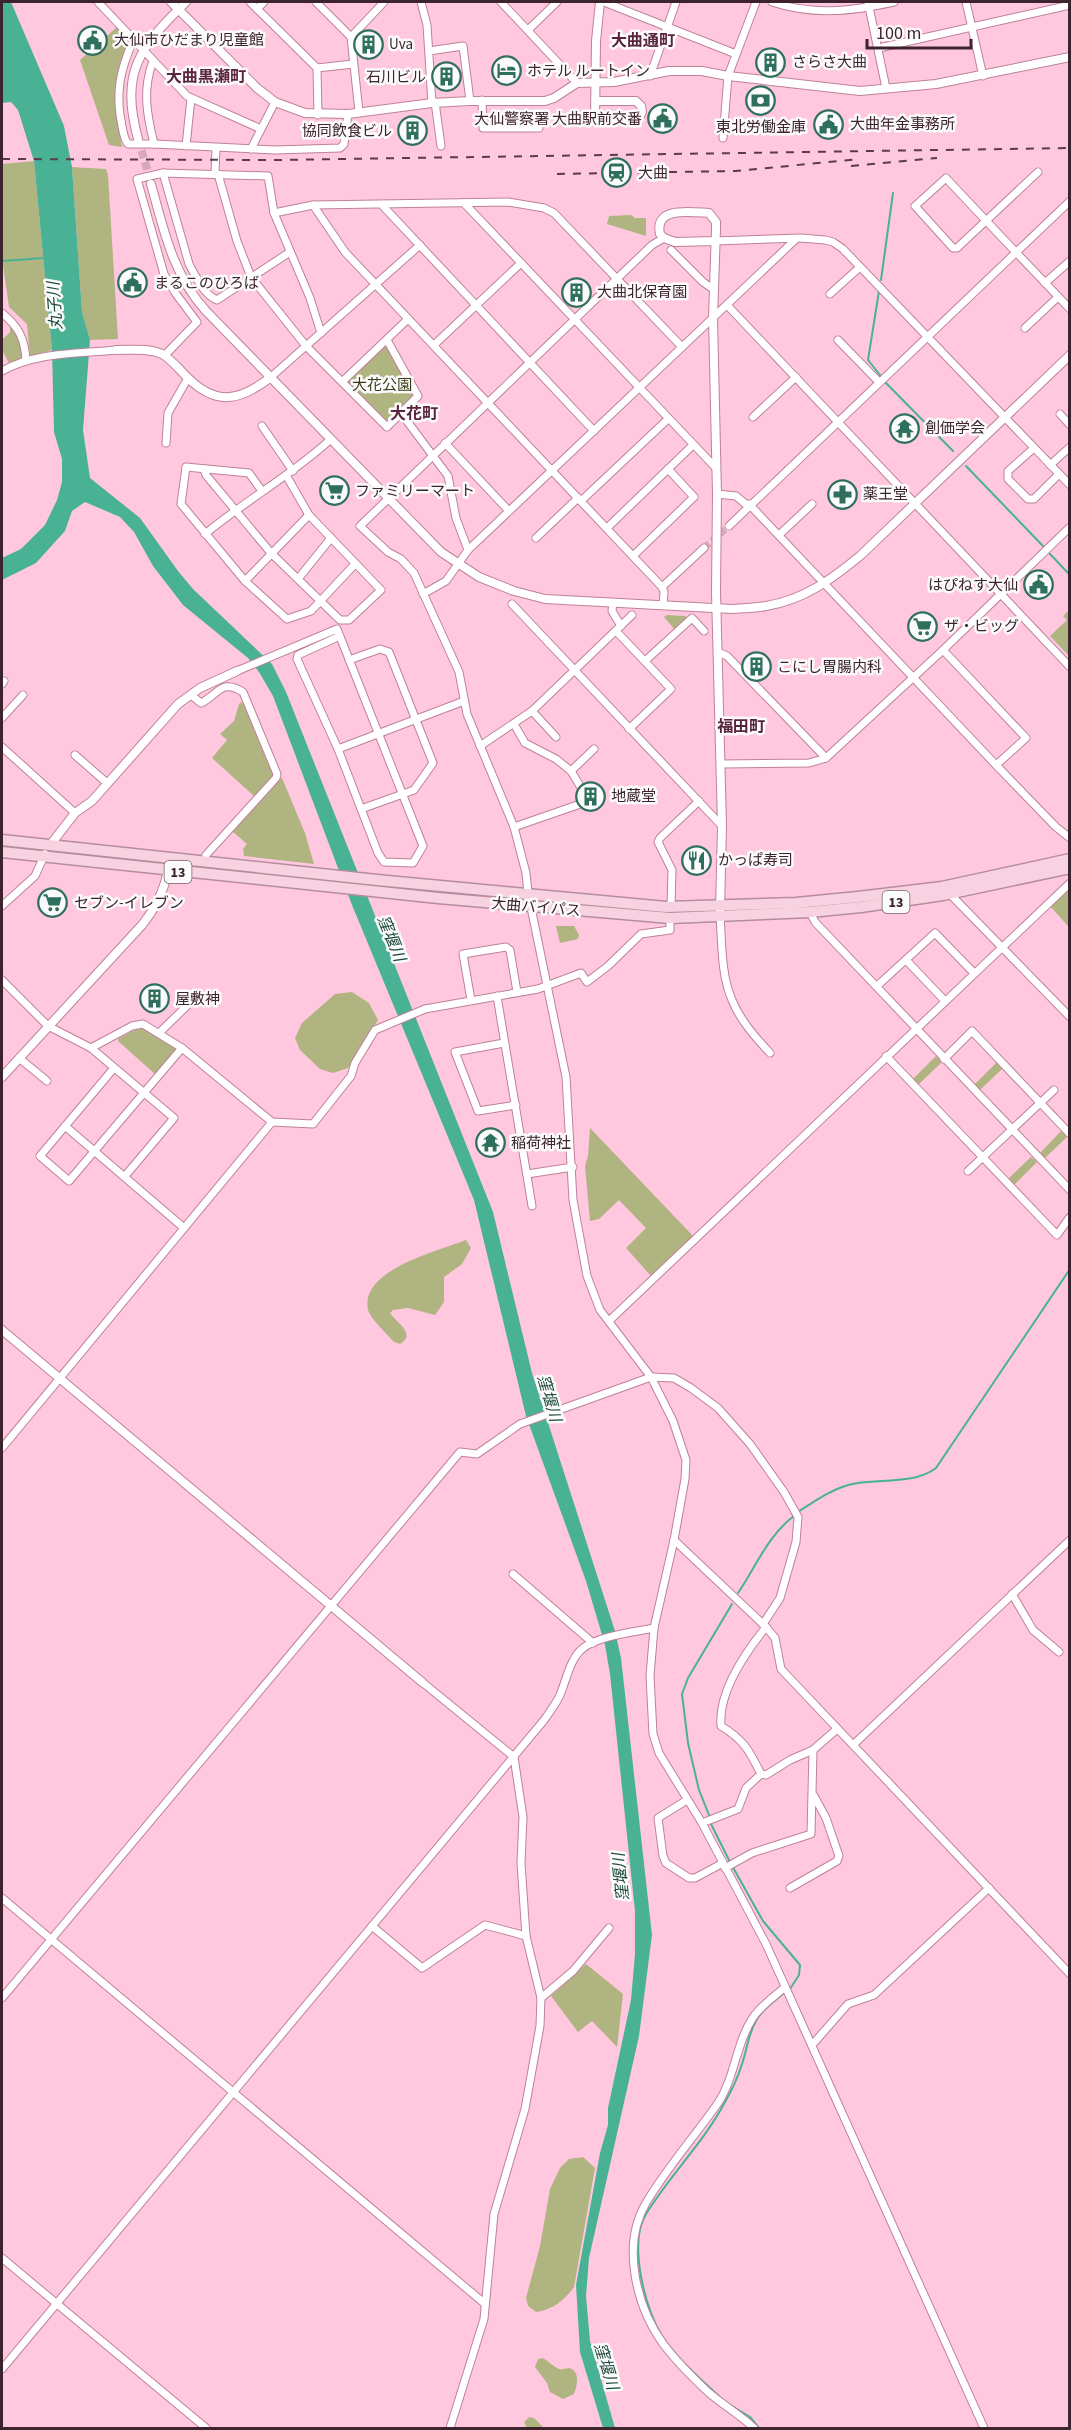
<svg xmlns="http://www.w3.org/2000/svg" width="1071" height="2430" font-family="'Source Sans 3','Noto Sans JP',sans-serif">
	<rect width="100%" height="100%" fill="#ffc8df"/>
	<g fill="#b0b480">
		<path d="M117 27 129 40C125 51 120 61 118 71 112 96 118 122 122 147L109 145 80 60Z"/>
		<path d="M34 161 52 350 30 356 27 324 9 307 2 258V164Z"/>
		<path d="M72 167 106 169 108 175 118 339 90 340 82 312Z"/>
		<path d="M631 215 635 218H646V236L607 224 609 216Z"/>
		<path d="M10 325 18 332 22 356 20 359 9 363 2 350V340L10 332Z"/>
		<path d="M384 346H388L414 393 413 397 388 420H384L348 383V380Z"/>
		<path d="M1069 610V656L1050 636 1067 620 1063 616Z"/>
		<path d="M667 615 685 616 688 618 675 630 664 617Z"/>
		<path d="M241 702 248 709 275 774 254 796 212 758 227 740 220 734 234 721 239 704Z"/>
		<path d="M282 778 305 833 314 864 244 856 243 849 247 844 233 832V829L279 779Z"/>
		<path d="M1069 886V927L1049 905Z"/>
		<path d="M556 926H574L579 935 578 939 560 943Z"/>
		<path d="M352 992 369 1003 378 1020 348 1068 333 1073 320 1069 300 1050 295 1038 302 1023 335 994Z"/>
		<path d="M140 1027 175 1048V1051L155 1074 118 1041V1039Z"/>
		<path d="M936 1056 942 1062 919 1084 913 1079Z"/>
		<path d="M997 1062 1003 1068 980 1090 975 1084Z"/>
		<path d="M590 1128 693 1236 651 1276 626 1248 646 1228 619 1200 599 1219 590 1221 585 1166 588 1156Z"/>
		<path d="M1062 1130 1068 1136 1045 1158 1040 1153Z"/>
		<path d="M1031 1157 1037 1162 1014 1185 1008 1179Z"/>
		<path d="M466 1240 471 1248 462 1264 444 1277V1302L435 1315 408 1308 393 1310 390 1313C396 1322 417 1334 400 1344L394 1342C388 1335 370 1318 368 1310 359 1270 438 1251 466 1240Z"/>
		<path d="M586 1964 623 1994 617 2047 592 2021 578 2032 551 1996Z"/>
		<path d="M583 2157 595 2168 574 2287C565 2300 552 2310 536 2312L528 2306 526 2298 540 2246 550 2189 560 2168 569 2159Z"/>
		<path d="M543 2358C548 2361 554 2367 559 2369 563 2370 566 2368 569 2368 581 2371 577 2387 574 2394L563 2399 550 2392 547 2383 535 2367 538 2359Z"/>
		<path d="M529 2417 534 2418 544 2428H527L524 2422Z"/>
	</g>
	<path fill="#49b295" d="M2 2H11L64 126 72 167 82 312 90 340 83 430 90 478 140 518 178 571 193 589 272 664 286 692 493 1212 532 1373 615 1631 621 1658 652 1935 639 2036 589 2258 586 2296 590 2341 615 2428H603L580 2352 576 2285 600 2153 608 2125V2108L631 2000 635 1954V1911L610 1674 605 1645 586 1581 526 1416 474 1200 352 905 273 696 259 672 248 658 183 605 153 566 134 532 120 517 85 502 72 511 65 531 36 563 2 580V558L21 549 45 525 57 500 62 482V459L54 432 52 350 34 161 18 110 11 102 2 103Z"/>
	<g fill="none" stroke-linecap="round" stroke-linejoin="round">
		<g stroke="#49b295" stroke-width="2">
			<path d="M2 261 44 258"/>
			<path d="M881 280 893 193"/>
			<path d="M879 291 868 360 880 375"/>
			<path d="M885 382 953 451"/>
			<path d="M966 466 1043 546"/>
			<path d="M1049 553 1070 575"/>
			<path d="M798 1512C816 1500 836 1486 858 1483 883 1479 915 1484 936 1468L1070 1269"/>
			<path d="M738 1593C755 1568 769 1534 794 1516"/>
			<path d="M709 1815 699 1790 688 1743 682 1694 688 1678 732 1604"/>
			<path d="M711 1824 730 1862 763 1921 800 1965 799 1975 790 1989"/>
			<path d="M722 2399C702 2380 678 2360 662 2336 645 2309 628 2243 646 2214 670 2175 704 2142 725 2102 732 2090 738 2077 742 2064 747 2050 748 2034 756 2021 762 2009 775 2001 785 1992"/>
			<path d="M727 2403 750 2417 759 2428"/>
		</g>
		<path stroke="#d8a7bc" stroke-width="7" stroke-dasharray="7 3.5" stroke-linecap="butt" d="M704 548 729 526"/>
		<path stroke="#d8a7bc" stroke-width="8" stroke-dasharray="8 4" stroke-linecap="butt" d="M138 139 151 182"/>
		<defs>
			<g id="minor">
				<path d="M98 2 187 96 261 129"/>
				<path d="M250 2 317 68 318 115"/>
				<path d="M316 2 351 37"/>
				<path d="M421 2 427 25 432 103"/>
				<path d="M501 2 577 83"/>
				<path d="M604 2 736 54"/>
				<path d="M772 2C814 16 852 11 894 2"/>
				<path d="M868 2 886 88"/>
				<path d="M966 2 983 76"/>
				<path d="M257 9 264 2"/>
				<path d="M528 30 557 2"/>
				<path d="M133 41C120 70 115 94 122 126 123 132 124 139 128 144H154C147 115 142 90 153 61"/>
				<path d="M879 48 1070 5"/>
				<path d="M429 51 463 46 470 101"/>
				<path d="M317 68 353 64"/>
				<path d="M650 76 676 2"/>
				<path d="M482 100 483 128H539"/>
				<path d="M435 102 441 146"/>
				<path d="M359 112 351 37 384 2"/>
				<path d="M723 138 728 76 756 2"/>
				<path d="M154 144 275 150 340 148 344 144 348 114"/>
				<path d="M186 146 191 98"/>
				<path d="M251 149 275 102"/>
				<path d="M1038 172 957 248H953L915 206 946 178C987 222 1028 265 1070 309"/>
				<path d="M163 173 268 176 274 213 310 298 321 333"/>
				<path d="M215 174 216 148"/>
				<path d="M218 174 237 241 251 277 306 346 387 427 401 413"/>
				<path d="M464 203 716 468"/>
				<path d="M313 205 345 252 662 587"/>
				<path d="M382 205 594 431"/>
				<path d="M274 213 313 205 508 202 544 208 554 213 682 347"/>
				<path d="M664 238 652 245 360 526 388 552 401 559 414 573 459 672 467 714 514 827 526 873 528 893 566 1077 573 1200 587 1276 600 1310 651 1377 673 1421 686 1460 685 1479 674 1540 654 1628 650 1676 653 1734 659 1753 702 1823 766 1944 984 2428"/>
				<path d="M715 241 801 238 825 240 833 242 843 249 1070 485"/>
				<path d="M671 250 703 282 713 289"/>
				<path d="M1045 283 1070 261"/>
				<path d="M830 294 860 267"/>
				<path d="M727 305 1070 667"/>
				<path d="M2 313C19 327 25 339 26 361"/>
				<path d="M1025 328 1058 297"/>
				<path d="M387 340 418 396 401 413 448 476 456 518 468 550"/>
				<path d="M838 340 879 382"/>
				<path d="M434 345 521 263"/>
				<path d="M165 355 197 322 176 294 164 274 137 179 163 173 189 264C196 277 204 295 217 300L290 252"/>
				<path d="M2 371C36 352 78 354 116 350"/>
				<path d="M271 377 420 245"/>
				<path d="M343 381 408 319"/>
				<path d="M1060 414 1070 425"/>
				<path d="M753 417 796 377"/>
				<path d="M262 426 293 471"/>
				<path d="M166 443 168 413 188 378"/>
				<path d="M445 443 509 511"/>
				<path d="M1034 448 1008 471V479L1028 499H1034L1059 474"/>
				<path d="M1050 465 1070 447"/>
				<path d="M204 469 206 475 271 553 340 620H349L381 590 309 515 286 475"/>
				<path d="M262 491 249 473 186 467 181 504 245 581 287 619 311 611 355 564"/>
				<path d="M717 494 736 496 748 506"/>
				<path d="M581 501 668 419"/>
				<path d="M749 504 996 765 1056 827 1070 838"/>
				<path d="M729 526 1070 201"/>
				<path d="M607 528 693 445"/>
				<path d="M205 534C246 500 292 475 331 439"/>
				<path d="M779 535 812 504"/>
				<path d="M536 538 578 498"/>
				<path d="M633 556 694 497 668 469"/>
				<path d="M298 579 331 538"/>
				<path d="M245 581 309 515"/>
				<path d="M423 594 446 581 468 550 796 239"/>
				<path d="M613 603 612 611 621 626"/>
				<path d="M512 604 722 826"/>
				<path d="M663 605 664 592 662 587 704 548"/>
				<path d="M616 631 671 689 629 729"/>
				<path d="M943 650 1026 738 996 765"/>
				<path d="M718 652 727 656 826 758"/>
				<path d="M349 660 380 649 389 652 433 763 414 790 361 809"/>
				<path d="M645 661 692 618 704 631"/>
				<path d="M237 671 337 629 423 846 413 863 384 862 378 853 338 749 297 659 298 655 340 636"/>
				<path d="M2 684 4 681"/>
				<path d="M191 695 201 703C218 695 221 678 243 692L277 774 276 778 206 855"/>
				<path d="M532 711 556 737"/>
				<path d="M2 718 23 695"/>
				<path d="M480 746 532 711 632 615"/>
				<path d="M2 747 75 813"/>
				<path d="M338 749 464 701"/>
				<path d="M75 755 107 783"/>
				<path d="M721 764 809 763 826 758 943 650 1070 527"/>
				<path d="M571 771 594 749"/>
				<path d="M514 827 589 801 571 771 556 759 525 743 514 724"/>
				<path d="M950 894 1070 1017"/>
				<path d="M2 906 35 876 45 854"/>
				<path d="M671 906 672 870 658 842 660 838 699 801"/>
				<path d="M810 912 815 922 1070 1190"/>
				<path d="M720 916C722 943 721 975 732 1000 740 1020 755 1037 770 1053"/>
				<path d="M906 960 945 1001"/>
				<path d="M2 980 48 1026 91 1048 132 1026 143 1024 182 1048 272 1122 313 1124 351 1076 355 1063 375 1030 425 1009 538 989 581 973 587 982 608 966 641 934 670 930V918"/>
				<path d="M877 986 935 933 974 973"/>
				<path d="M497 996 532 1206"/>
				<path d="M471 1000 463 954 506 947 510 950 517 992"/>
				<path d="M159 1033 195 998"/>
				<path d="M504 1043 455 1052 478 1111 516 1105"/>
				<path d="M91 1048 174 1118 125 1176"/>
				<path d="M886 1056 1057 1235 1070 1217"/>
				<path d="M19 1058 47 1081"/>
				<path d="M944 1059 972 1031 1070 1134"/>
				<path d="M114 1068 40 1156 69 1181 182 1048"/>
				<path d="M65 1126 184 1228"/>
				<path d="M968 1171 1054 1090"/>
				<path d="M527 1174 573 1167"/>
				<path d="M609 1321 1070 883"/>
				<path d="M2 1448 272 1122"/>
				<path d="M674 1540 766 1627 775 1638 781 1669 1070 1974"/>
				<path d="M513 1574 593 1643"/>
				<path d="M1012 1594 1033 1630 1059 1652"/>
				<path d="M766 1627C745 1653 718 1692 721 1726 744 1740 749 1750 761 1774L766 1775 790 1760 813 1750 837 1729"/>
				<path d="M422 1682 514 1757 523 1817 521 1863 526 1936 541 1998 540 2026 525 2109 494 2214 484 2319 450 2428"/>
				<path d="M853 1745 1070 1540"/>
				<path d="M687 1800 658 1818 663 1856 666 1863 689 1878H695L723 1863"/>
				<path d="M702 1823 738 1809 746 1788 761 1774"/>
				<path d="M725 1868 752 1853 811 1834 813 1750"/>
				<path d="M790 1888 837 1861 839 1856 826 1818 814 1796"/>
				<path d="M2 1898 484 2303"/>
				<path d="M372 1926 422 1968 485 1925 526 1936"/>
				<path d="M2 1998 460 1452 477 1454 520 1424 651 1377 674 1378 691 1388 718 1408 750 1444 784 1492 798 1517 796 1542 780 1598 763 1624"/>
				<path d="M541 1998 573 1971 609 1928"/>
				<path d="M812 2045 848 2004 874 1995 989 1888"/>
				<path d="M2 2258 206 2428"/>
				<path d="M2 2369 545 1719C550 1711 556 1704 560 1695 566 1681 570 1659 582 1649 597 1636 635 1632 654 1628"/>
				<path d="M754 2428C740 2415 723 2405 708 2392 692 2377 677 2362 664 2345 636 2307 621 2245 646 2203 666 2169 695 2136 718 2103 735 2077 736 2044 752 2019 760 2006 774 1997 785 1987"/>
			</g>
			<g id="tertiary">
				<path d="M171 2 257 88 275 102 305 113 348 114 432 103 470 101H545L554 98 577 83 614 82 669 71H702L728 76 860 91 936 84 1070 57"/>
				<path d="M595 101H636L641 106 642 112 639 118 633 120H595L596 41 600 2"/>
				<path d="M138 139C120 72 139 48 186 2"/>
				<path d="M151 184C164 231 173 275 206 311L441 552 479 577 514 591 545 599 732 609C743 608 755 608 766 606 804 600 832 579 861 555L1070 355"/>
				<path d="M715 241 675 242 664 238 660 234C654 206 691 212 709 213L716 222V229L713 318 717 494 716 592 722 826 720 911"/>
				<path d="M116 350C132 350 148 348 162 354 171 359 179 369 186 376 216 407 240 401 271 377"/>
				<path d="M51 844 75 813 92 801 178 704 200 688 237 671"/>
				<path d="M2 1077 142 925C156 907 163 893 168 871"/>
				<path d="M2 1330 422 1682"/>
			</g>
			<g id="trunk">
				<path d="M2 840 377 880 666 907 796 903 858 897 942 887 1070 859"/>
				<path d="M2 852 438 898 670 918 810 912 861 907 943 895 1070 868"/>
			</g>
		</defs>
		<use href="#minor" stroke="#bf809b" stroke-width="9"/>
		<use href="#tertiary" stroke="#bf809b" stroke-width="10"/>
		<use href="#trunk" stroke="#b58d9d" stroke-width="13"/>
		<use href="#minor" stroke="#fff" stroke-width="7"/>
		<use href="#tertiary" stroke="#fff" stroke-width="8"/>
		<use href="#trunk" stroke="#f8d2e0" stroke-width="10"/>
		<g stroke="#5a3c48" stroke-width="2" stroke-dasharray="8 8" stroke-linecap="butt">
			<path d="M2 159 276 160 1070 148"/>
			<path d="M851 166 937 158"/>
			<path d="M557 174 736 171 860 159"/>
		</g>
	</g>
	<defs>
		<symbol id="civic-ring" viewBox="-11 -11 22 22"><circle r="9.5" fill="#fbfbfb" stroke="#2f6f5d" stroke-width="1.5"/><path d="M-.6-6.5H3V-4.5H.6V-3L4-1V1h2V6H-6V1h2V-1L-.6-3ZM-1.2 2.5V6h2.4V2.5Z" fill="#2f6f5d"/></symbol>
		<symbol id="building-ring" viewBox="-11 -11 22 22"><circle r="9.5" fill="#fbfbfb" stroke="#2f6f5d" stroke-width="1.5"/><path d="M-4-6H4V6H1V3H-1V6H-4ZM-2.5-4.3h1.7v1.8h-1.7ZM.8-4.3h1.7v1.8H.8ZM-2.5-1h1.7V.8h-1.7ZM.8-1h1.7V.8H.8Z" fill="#2f6f5d"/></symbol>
		<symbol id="hotel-ring" viewBox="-11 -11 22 22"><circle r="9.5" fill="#fbfbfb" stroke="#2f6f5d" stroke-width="1.5"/><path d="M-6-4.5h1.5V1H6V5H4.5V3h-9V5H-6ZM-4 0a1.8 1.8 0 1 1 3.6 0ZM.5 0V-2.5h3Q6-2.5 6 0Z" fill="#2f6f5d"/></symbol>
		<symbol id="bank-ring" viewBox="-11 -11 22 22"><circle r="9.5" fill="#fbfbfb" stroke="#2f6f5d" stroke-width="1.5"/><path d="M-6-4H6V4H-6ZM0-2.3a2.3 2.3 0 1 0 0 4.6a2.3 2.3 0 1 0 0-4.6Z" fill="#2f6f5d"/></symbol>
		<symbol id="station-ring" viewBox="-11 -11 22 22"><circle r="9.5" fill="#fbfbfb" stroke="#2f6f5d" stroke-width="1.5"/><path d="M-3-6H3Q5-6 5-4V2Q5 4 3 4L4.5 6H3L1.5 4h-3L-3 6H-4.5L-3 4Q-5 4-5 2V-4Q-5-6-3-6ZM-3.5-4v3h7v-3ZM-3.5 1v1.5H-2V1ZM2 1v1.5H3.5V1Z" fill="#2f6f5d"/></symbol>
		<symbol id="temple-ring" viewBox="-11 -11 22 22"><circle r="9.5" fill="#fbfbfb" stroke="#2f6f5d" stroke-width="1.5"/><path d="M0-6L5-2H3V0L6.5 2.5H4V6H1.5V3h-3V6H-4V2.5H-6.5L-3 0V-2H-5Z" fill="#2f6f5d"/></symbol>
		<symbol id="supermarket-ring" viewBox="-11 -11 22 22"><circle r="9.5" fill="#fbfbfb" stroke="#2f6f5d" stroke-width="1.5"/><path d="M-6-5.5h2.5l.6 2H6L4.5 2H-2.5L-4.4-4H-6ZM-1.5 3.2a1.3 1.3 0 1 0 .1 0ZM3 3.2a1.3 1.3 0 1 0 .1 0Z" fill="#2f6f5d"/></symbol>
		<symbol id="pharmacy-ring" viewBox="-11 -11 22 22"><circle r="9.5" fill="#fbfbfb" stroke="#2f6f5d" stroke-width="1.5"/><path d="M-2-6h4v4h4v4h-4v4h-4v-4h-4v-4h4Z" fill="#2f6f5d"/></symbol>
		<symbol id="restaurant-ring" viewBox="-11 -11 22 22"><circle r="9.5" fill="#fbfbfb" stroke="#2f6f5d" stroke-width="1.5"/><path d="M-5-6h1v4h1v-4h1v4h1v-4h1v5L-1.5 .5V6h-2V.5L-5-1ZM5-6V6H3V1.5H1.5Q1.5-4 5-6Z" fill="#2f6f5d"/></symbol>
	</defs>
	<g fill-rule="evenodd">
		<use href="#civic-ring" x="76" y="24" width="33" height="33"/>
		<use href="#building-ring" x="352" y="28" width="33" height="33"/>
		<use href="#building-ring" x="754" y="46" width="33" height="33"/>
		<use href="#hotel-ring" x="490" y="54" width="33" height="33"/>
		<use href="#building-ring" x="430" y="60" width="33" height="33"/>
		<use href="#bank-ring" x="744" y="84" width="33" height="33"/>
		<use href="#civic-ring" x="646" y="102" width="33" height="33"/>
		<use href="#civic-ring" x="812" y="108" width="33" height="33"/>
		<use href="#building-ring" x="396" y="114" width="33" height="33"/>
		<use href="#station-ring" x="600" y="156" width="33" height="33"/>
		<use href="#civic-ring" x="116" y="266" width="33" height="33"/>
		<use href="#building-ring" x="560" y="276" width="33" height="33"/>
		<use href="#temple-ring" x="888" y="412" width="33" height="33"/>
		<use href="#supermarket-ring" x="318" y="474" width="33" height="33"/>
		<use href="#pharmacy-ring" x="826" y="478" width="33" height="33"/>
		<use href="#civic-ring" x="1022" y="568" width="33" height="33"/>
		<use href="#supermarket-ring" x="906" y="610" width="33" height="33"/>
		<use href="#building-ring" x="740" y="650" width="33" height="33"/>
		<use href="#building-ring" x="574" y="780" width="33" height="33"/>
		<use href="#restaurant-ring" x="680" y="844" width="33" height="33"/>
		<use href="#supermarket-ring" x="36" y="886" width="33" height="33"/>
		<use href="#building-ring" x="138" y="982" width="33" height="33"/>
		<use href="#temple-ring" x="474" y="1126" width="33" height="33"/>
	</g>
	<g text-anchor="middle" stroke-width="5" stroke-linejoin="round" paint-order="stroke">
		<g fill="#fbfbfb" stroke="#76646c" stroke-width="1.5">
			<rect x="164.5" y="861" width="27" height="22" rx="4.5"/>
			<rect x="882.5" y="891" width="27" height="22" rx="4.5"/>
		</g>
		<g font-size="14" font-weight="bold" fill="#3d232e">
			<text x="178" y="877">13</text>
			<text x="896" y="907">13</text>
		</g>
		<g font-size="15" fill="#3d232e" stroke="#fbfbfb" text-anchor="start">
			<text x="114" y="45">大仙市ひだまり児童館</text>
			<text x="389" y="49">Uva</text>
			<text x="792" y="67">さらさ大曲</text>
			<text x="527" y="76">ホテル ルートイン</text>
			<text x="426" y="82" text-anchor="end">石川ビル</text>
			<text x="642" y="124" text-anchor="end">大仙警察署 大曲駅前交番</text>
			<text x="850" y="129">大曲年金事務所</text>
			<text x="761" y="132" text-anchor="middle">東北労働金庫</text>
			<text x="392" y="136" text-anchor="end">協同飲食ビル</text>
			<text x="638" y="178">大曲</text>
			<text x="154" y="288">まるこのひろば</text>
			<text x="597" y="297">大曲北保育園</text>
			<text x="925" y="433">創価学会</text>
			<text x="355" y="496">ファミリーマート</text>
			<text x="863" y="499">薬王堂</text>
			<text x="1018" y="590" text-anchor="end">はぴねす大仙</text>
			<text x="944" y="631">ザ・ビッグ</text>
			<text x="777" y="672">こにし胃腸内科</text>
			<text x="611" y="801">地蔵堂</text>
			<text x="718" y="865">かっぱ寿司</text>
			<text x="74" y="908">セブン-イレブン</text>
			<text x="175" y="1004">屋敷神</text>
			<text x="511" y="1148">稲荷神社</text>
		</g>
		<g font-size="15" fill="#383a16" stroke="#fbfbfb">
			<text x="382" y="390">大花公園</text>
		</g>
		<g font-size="15" fill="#3d232e" stroke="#fbfbfb">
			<text transform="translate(536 907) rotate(5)" y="5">大曲バイパス</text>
		</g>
		<g font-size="16" font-weight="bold" fill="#59243d" stroke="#fbfbfb">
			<text x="643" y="46">大曲通町</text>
			<text x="206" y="82">大曲黒瀬町</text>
			<text x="414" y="419">大花町</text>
			<text x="741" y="732">福田町</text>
		</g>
		<g font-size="16" font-style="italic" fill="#1a473a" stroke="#fbfbfb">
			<text transform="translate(54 306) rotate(-94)" y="6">丸子川</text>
			<text transform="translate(392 938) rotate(68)" y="6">窪堰川</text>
			<text transform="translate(550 1398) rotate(74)" y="6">窪堰川</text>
			<text transform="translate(620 1877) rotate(-96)" y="6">窪堰川</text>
			<text transform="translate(607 2366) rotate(73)" y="6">窪堰川</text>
		</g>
	</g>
	<rect width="1071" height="2430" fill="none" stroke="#3d232e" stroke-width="6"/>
	<path d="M867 39v9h104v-9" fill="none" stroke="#3d232e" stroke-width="3"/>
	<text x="876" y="39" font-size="18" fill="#3d232e" stroke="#fbfbfb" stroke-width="4.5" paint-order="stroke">100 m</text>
</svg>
